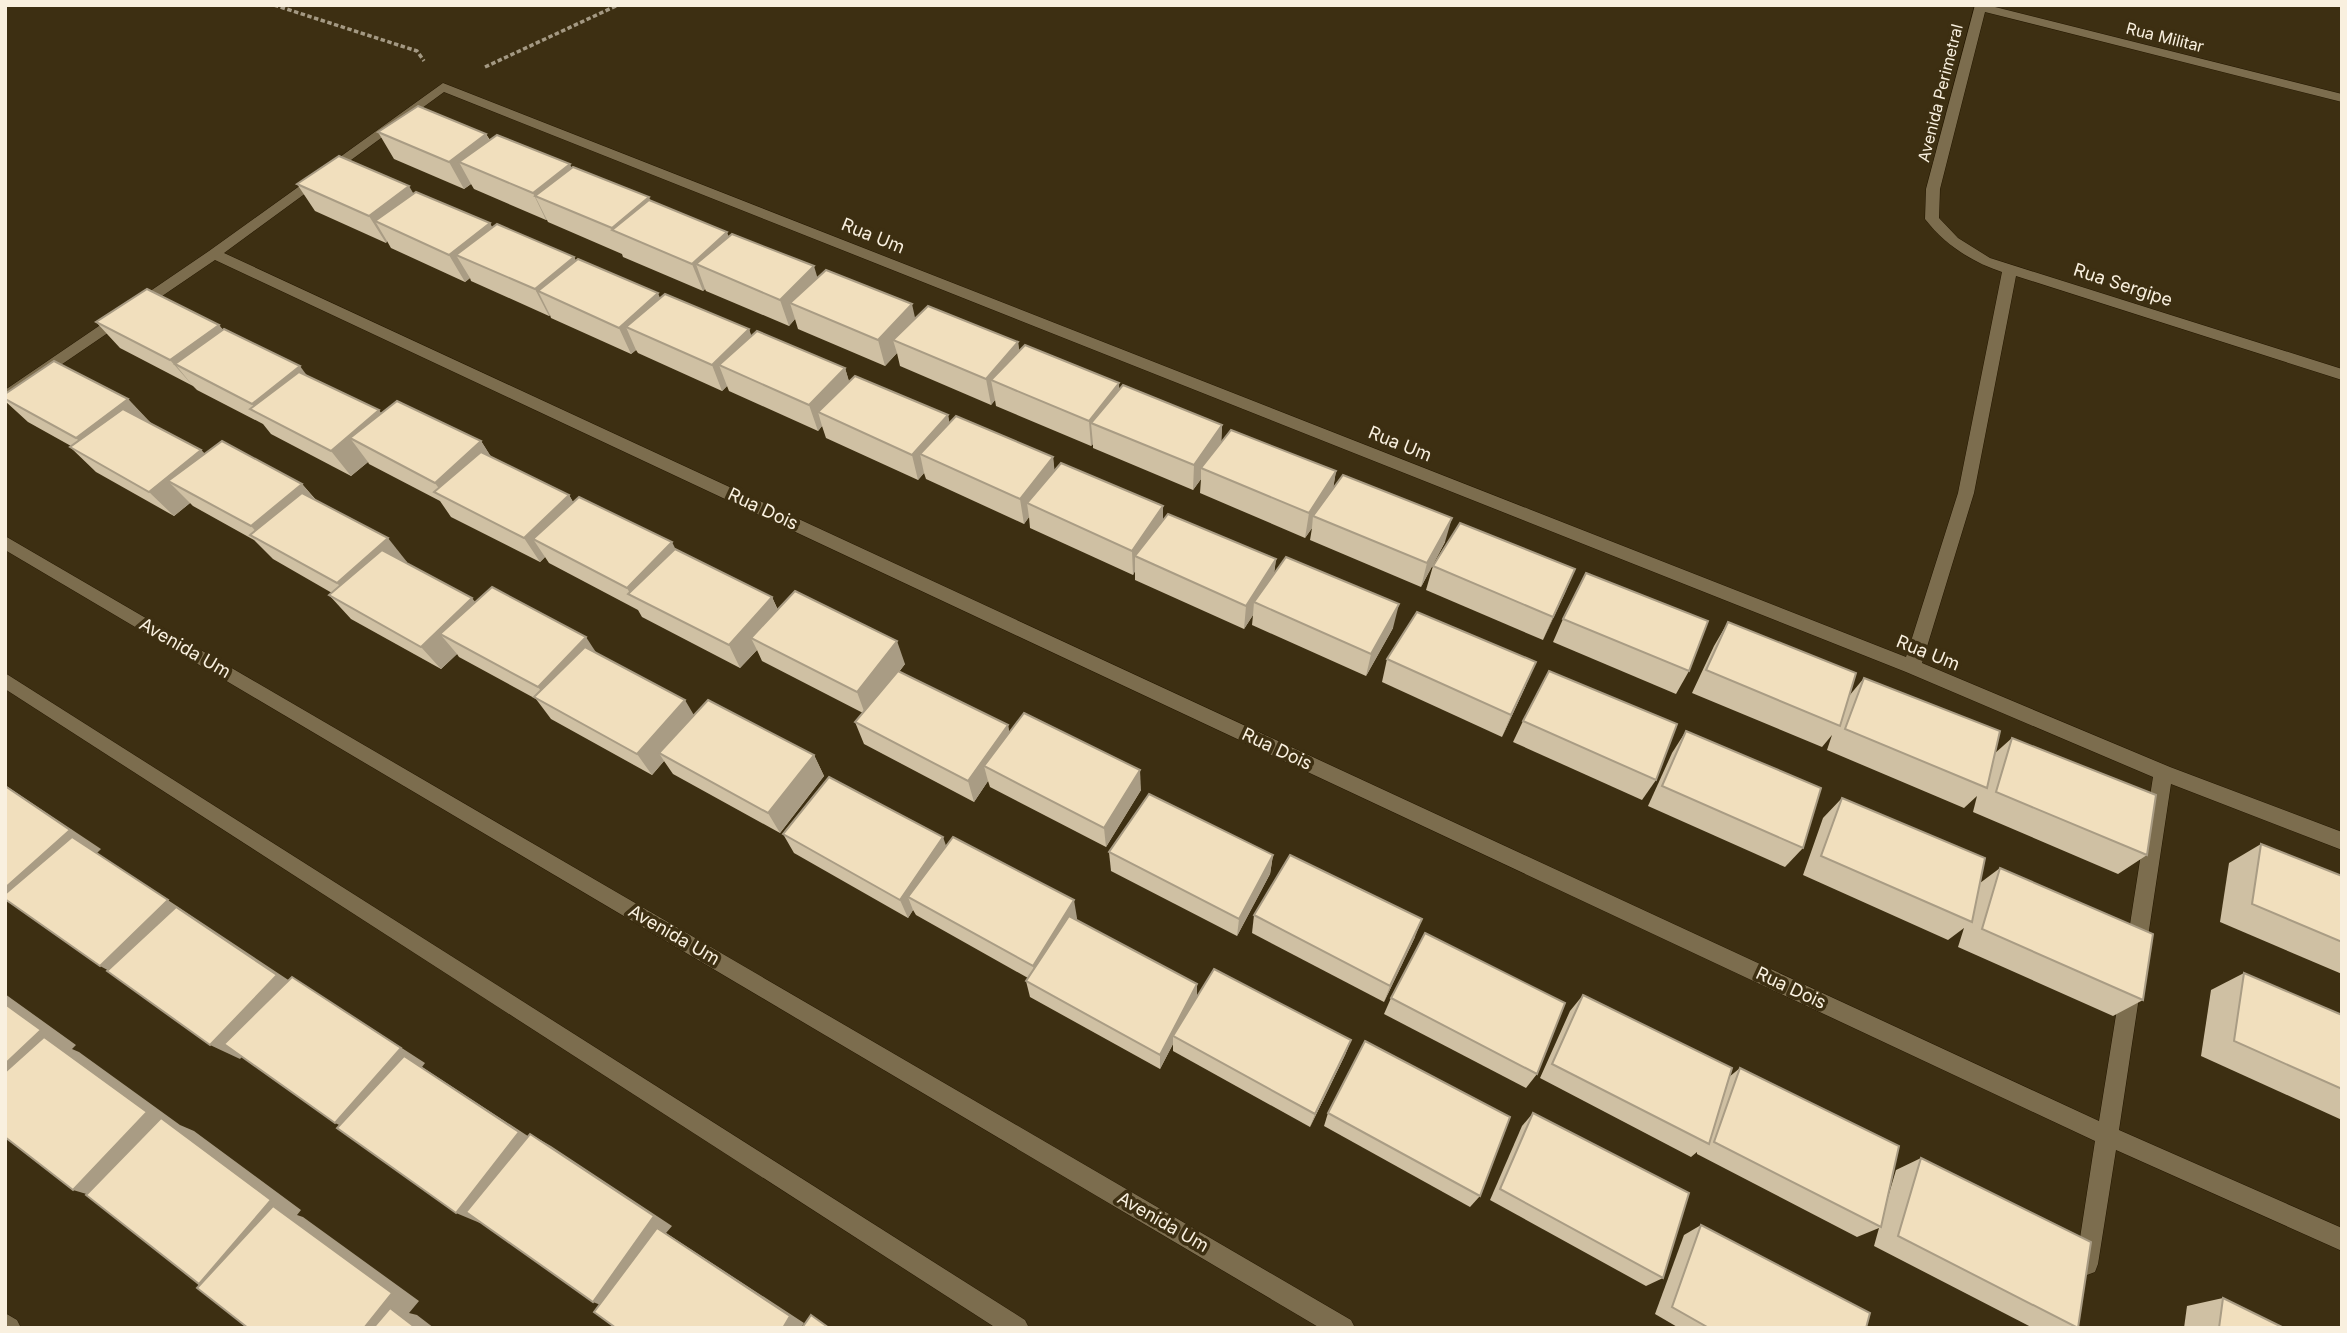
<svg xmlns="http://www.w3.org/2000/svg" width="2347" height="1333" font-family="Inter,sans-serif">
	<rect width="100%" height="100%" fill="#3d2f12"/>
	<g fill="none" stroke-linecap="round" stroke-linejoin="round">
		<defs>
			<g id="minor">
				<path d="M1975 5H1987L2342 94V102L1985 12 1940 189 1939 218 1958 238 1990 258 2342 369V380L2016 276 1974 493 1922 663 2170 767 2342 832V850L2171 784 2146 950 2143 957 2136 960 2129 957 2126 950 2153 777 1906 672 444 92 224 253 2099 1121 2121 984 2124 977 2131 974 2138 977 2141 984 2119 1130 2342 1228V1251L2116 1150 2098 1264 2095 1272 2087 1275 2079 1272 2076 1264 2095 1141 215 260 5 403V390L209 251 443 83 1906 657 1958 493 2002 272C1972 262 1945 245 1925 219L1926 189Z"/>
				<path d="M5 536 1351 1320 1355 1328H1320L5 550Z"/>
				<path d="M5 673 1025 1320 1029 1328H996L5 689Z"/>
				<path d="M5 1313 17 1320 21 1328H5Z"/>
			</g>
		</defs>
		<use href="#minor" stroke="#241700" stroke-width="1"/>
		<g stroke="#a49983" stroke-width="3.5" stroke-dasharray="4.5 2.5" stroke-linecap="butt">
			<path d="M274 5 417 51 424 61"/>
			<path d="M485 67 618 5"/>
		</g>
		<use href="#minor" fill="#7c6d4e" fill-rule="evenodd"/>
	</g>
	<g fill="#cfc0a3">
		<path d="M378 132 486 134 490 140 572 168 650 201 817 278 915 319 1018 342 1019 351 1120 389 1222 425 1221 443 1336 471 1333 488 1445 542 1421 587 1310 540 1312 528 1305 538 1200 493 1201 479 1193 490 1093 448V444L1091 446 996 406 995 400 991 405 900 366 897 353 885 366 798 329 795 319 789 326 706 291 705 289 703 291 623 257 622 254 548 222 547 220H546L474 189 471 184 464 189 394 159Z"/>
		<path d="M297 184 414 194 490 223 492 228 574 257 576 261 660 298 749 329 751 336 845 368 849 382 948 415 949 423 1053 457 1054 470 1163 520 1276 559 1274 573 1393 628 1366 676 1252 625 1253 615 1244 629 1135 580V571L1133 575 1030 528 1029 517 1024 524 926 479 924 473 918 480 826 438 822 426 818 431 729 391 727 386 722 391 638 353 636 350 631 354 551 318 550 315 549 316 471 281 470 278 465 282 391 248 387 241 386 243 315 211Z"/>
		<path d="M96 322 219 325 223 330 306 375 379 410 381 414 481 441 491 457 569 495 573 502 676 550 772 597 778 610 905 664 899 672 1008 725 1009 734 1141 790 1106 847 990 787 988 781 974 802 864 744 855 722 863 713 762 661 757 650 740 668 642 617 638 610 549 563 545 557 540 562 451 517 440 501 369 464 368 462 351 476 271 434 263 424 197 390 193 386 120 348Z"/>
		<path d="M5 394 128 399 151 424 201 450 205 454 302 484 317 501 407 562 406 563 475 602 597 653 694 715 814 755 824 776 780 833 673 774 664 761 652 775 551 719 536 699 459 657 457 654 441 669 351 619 329 595 332 593 273 559 254 540 193 506 190 503 174 516 96 472 70 447 71 446 28 422 5 401Z"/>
		<path d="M1433 566 1575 569 1543 640 1426 590Z"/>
		<path d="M1563 619 1689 671 1676 694 1553 642Z"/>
		<path d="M1728 622 1849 696 1864 678 1994 754 2012 738 2147 855 2118 874 1973 812 1977 796 1964 808 1827 750 1832 735 1822 747 1692 693 1714 646Z"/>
		<path d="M1387 659 1526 685 1502 737 1382 682Z"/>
		<path d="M1523 721 1656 780 1642 800 1513 742Z"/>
		<path d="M1686 731 1803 848 1785 867 1648 806 1672 753Z"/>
		<path d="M1842 798 1980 883 2000 868 2143 1000 2113 1016 1958 947 1964 928 1948 940 1803 875 1823 818Z"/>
		<path d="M783 834 946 846 1077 918 1076 920 1197 984V998L1351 1040 1345 1055 1310 1127 1173 1051V1044L1160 1069 1030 997 1026 981 1028 978 916 915 913 910 908 918 794 853Z"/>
		<path d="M2261 844 2342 876V974L2220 922 2229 863Z"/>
		<path d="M1109 852 1273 855 1270 874 1237 936 1111 871Z"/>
		<path d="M1254 915 1415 937 1384 1002 1252 933Z"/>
		<path d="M2244 973 2342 1015V1120L2201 1056 2211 990Z"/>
		<path d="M1583 995 1729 1077 1740 1068 1886 1204 1896 1170 1921 1158 2078 1328H2033L1874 1246 1879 1228 1857 1237 1697 1154V1152L1691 1157 1540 1078 1570 1011Z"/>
		<path d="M1391 998 1537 1074 1526 1088 1384 1014Z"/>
		<path d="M1328 1113 1480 1196 1470 1207 1324 1126Z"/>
		<path d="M1533 1113 1663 1278 1646 1286 1490 1200 1522 1126Z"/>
		<path d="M1701 1225 1866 1328H1679L1655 1314 1684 1235Z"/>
		<path d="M2223 1298 2284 1328H2184L2187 1306Z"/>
	</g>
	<g fill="#a99c84">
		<path d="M486 134 500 161 459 162 471 184 464 189 449 162Z"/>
		<path d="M570 164 582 191 535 196 547 220H546L533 193Z"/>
		<path d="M409 186 425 213 375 221 387 241 386 243 369 216Z"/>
		<path d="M649 197 660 224 614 231 612 228Z"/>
		<path d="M490 223 504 250 456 255 470 278 465 282 449 255Z"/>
		<path d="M727 232 737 259 696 264 705 289 703 291 692 264Z"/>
		<path d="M574 257 587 283 538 291 550 315 549 316 535 289Z"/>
		<path d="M814 266 822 293 790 303 795 319 789 326 780 300Z"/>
		<path d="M658 293 669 320 626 327 636 350 631 354 619 328Z"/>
		<path d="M912 304 918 331 893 340 897 353 885 366 878 340Z"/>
		<path d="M219 325 240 351 175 364 193 386 170 360Z"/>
		<path d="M749 329 758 355 719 365 727 386 722 391 712 365Z"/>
		<path d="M1018 342 1021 368 991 380 995 400 991 405 986 379Z"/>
		<path d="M300 366 319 392 260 414 252 404Z"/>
		<path d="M845 368 853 394 818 412 822 426 818 431 809 405Z"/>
		<path d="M1119 383 1120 409 1091 423 1093 444 1091 446 1089 421Z"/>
		<path d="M128 399 152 424 101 463 76 438Z"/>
		<path d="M379 410 397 436 350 438 368 462 351 476 331 451Z"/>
		<path d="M948 415 953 440 920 454 924 473 918 480 912 455Z"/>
		<path d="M1222 425 1221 450 1201 468V479L1193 490 1194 465Z"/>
		<path d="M481 441 497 466 446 498 435 483Z"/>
		<path d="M201 450 224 475 168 481 190 503 174 516 149 492Z"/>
		<path d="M1053 457 1056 482 1027 503 1029 517 1024 524 1020 499Z"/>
		<path d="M1336 471 1332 496 1313 516 1312 528 1305 538 1309 513Z"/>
		<path d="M302 484 323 509 269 546 251 526Z"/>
		<path d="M569 495 583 520 533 539 545 557 540 562 524 538Z"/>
		<path d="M1163 506V530L1135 556V571L1133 575 1132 551Z"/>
		<path d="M1452 518 1445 542 1421 587 1427 563Z"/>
		<path d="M388 538 407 562 358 607 337 583Z"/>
		<path d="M672 542 684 566 631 595 627 588Z"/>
		<path d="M1276 559 1273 583 1254 602 1253 615 1244 629 1246 606Z"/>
		<path d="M1575 569 1565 593 1543 640 1553 617Z"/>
		<path d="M772 597 782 620 751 638 757 650 740 668 729 645Z"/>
		<path d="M472 598 490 621 440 634 457 654 441 669 421 647Z"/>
		<path d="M1399 604 1393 628 1366 676 1371 654Z"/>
		<path d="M586 637 601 660 553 707 538 687Z"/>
		<path d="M897 641 905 664 865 714 857 692Z"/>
		<path d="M1536 662 1526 685 1502 737 1511 715Z"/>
		<path d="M685 700 698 722 659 753 664 761 652 775 637 754Z"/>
		<path d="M1008 725 1012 747 984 766 988 781 974 802 968 781Z"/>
		<path d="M814 755 824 776 780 833 768 813Z"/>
		<path d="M1140 770 1141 790 1106 847 1104 828Z"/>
		<path d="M5 785 101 849 97 853 305 991 240 1059 210 1045 132 983 100 966 37 909 5 892Z"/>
		<path d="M943 837 950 857 908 897 913 910 908 918 900 900Z"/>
		<path d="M1273 855 1270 874 1237 936 1239 919Z"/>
		<path d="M1074 900 1077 918 1037 983 1033 966Z"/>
		<path d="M1422 919 1415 937 1384 1002 1390 986Z"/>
		<path d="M292 977 425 1063 422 1067 540 1144 480 1223 456 1213 362 1136 335 1123Z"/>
		<path d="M1197 984V1001L1173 1036V1044L1160 1069V1055Z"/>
		<path d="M5 994 76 1045 72 1049 79 1052 180 1125 194 1131 301 1210 297 1215 303 1217 419 1301 409 1313 417 1315 434 1328H364L199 1284 110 1201 73 1190 5 1115Z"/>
		<path d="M1351 1040 1345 1055 1310 1127 1315 1114Z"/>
		<path d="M530 1134 551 1146 672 1226 666 1233 804 1323 801 1328H783L613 1310 593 1302Z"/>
	</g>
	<g fill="#f1dfbd" stroke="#a99c84" stroke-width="2">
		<path d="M418 106 486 134 449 162 378 132Z"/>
		<path d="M497 135 570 164 533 193 459 162Z"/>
		<path d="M339 156 409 186 369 216 297 184Z"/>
		<path d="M573 167 649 197 612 228 535 196Z"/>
		<path d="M416 192 490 223 449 255 375 221Z"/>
		<path d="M649 200 727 232 692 264 612 230Z"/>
		<path d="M497 224 574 257 535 289 456 255Z"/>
		<path d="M732 234 814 266 780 300 696 264Z"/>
		<path d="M578 259 658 293 619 328 538 291Z"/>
		<path d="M826 270 912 304 878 340 790 303Z"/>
		<path d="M147 289 219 325 170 360 96 322Z"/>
		<path d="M665 294 749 329 712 365 626 327Z"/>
		<path d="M928 306 1018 342 986 379 893 340Z"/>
		<path d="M224 329 300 366 252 404 175 364Z"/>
		<path d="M757 331 845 368 809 405 719 365Z"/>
		<path d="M1025 345 1119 383 1089 421 991 380Z"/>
		<path d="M54 361 128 399 76 438 5 399V394Z"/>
		<path d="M299 372 379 410 331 451 250 409Z"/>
		<path d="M855 376 948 415 912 455 818 412Z"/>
		<path d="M1123 385 1222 425 1194 465 1091 423Z"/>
		<path d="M397 401 481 441 435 483 350 438Z"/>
		<path d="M123 409 201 450 149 492 70 447Z"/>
		<path d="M956 416 1053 457 1020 499 920 454Z"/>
		<path d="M1231 430 1336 471 1309 513 1201 468Z"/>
		<path d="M222 441 302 484 251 526 168 481Z"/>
		<path d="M481 452 569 495 524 538 434 492Z"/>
		<path d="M1061 463 1163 506 1132 551 1027 503Z"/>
		<path d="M1343 475 1452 518 1427 563 1313 516Z"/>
		<path d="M302 493 388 538 337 583 250 535Z"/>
		<path d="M579 497 672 542 627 588 533 539Z"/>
		<path d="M1168 514 1276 559 1246 606 1135 556Z"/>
		<path d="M1460 523 1575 569 1553 617 1433 566Z"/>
		<path d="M675 549 772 597 729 645 628 594Z"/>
		<path d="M382 550 472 598 421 647 329 595Z"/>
		<path d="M1286 557 1399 604 1371 654 1254 602Z"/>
		<path d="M1586 573 1708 621 1689 671 1563 619Z"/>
		<path d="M492 587 586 637 538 687 440 634Z"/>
		<path d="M795 591 897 641 857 692 751 638Z"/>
		<path d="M1417 612 1536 662 1511 715 1387 659Z"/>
		<path d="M1728 622 1856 673 1840 726 1706 670Z"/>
		<path d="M585 647 685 700 637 754 534 697Z"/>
		<path d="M898 671 1008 725 968 781 855 722Z"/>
		<path d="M1549 671 1677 724 1656 780 1523 721Z"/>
		<path d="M1864 678 2000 731 1987 788 1845 729Z"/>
		<path d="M708 700 814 755 768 813 659 753Z"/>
		<path d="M1024 713 1140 770 1104 828 984 766Z"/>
		<path d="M1686 731 1821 788 1803 848 1662 786Z"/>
		<path d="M2012 738 2156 795 2147 855 1996 792Z"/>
		<path d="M829 777 943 837 900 900 783 834Z"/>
		<path d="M5 786 70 830 5 888Z"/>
		<path d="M1149 794 1273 855 1239 919 1109 852Z"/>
		<path d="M1842 798 1985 858 1972 922 1821 856Z"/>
		<path d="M72 837 168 900 100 966 5 899V894Z"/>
		<path d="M953 837 1074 900 1033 966 908 897Z"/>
		<path d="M2261 844 2342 876V942L2252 904Z"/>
		<path d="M1290 855 1422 919 1390 986 1254 915Z"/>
		<path d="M2000 868 2153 934 2143 1000 1982 929Z"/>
		<path d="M176 907 277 975 210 1045 107 971Z"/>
		<path d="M1069 916 1197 984 1160 1055 1026 981Z"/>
		<path d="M1425 933 1565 1003 1537 1074 1391 998Z"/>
		<path d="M1214 969 1351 1040 1315 1114 1173 1036Z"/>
		<path d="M2244 973 2342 1015V1089L2234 1041Z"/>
		<path d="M292 977 401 1048 335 1123 224 1044Z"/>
		<path d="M1583 995 1732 1068 1709 1144 1552 1064Z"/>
		<path d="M5 1004 41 1030 5 1064Z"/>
		<path d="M44 1037 147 1112 73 1190 5 1137V1072Z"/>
		<path d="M1365 1041 1510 1117 1480 1196 1328 1113Z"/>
		<path d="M404 1056 519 1132 456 1213 337 1128Z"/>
		<path d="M1740 1068 1899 1146 1881 1227 1714 1142Z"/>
		<path d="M1533 1113 1689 1193 1663 1278 1500 1189Z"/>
		<path d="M161 1118 271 1200 199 1284 86 1195Z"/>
		<path d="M530 1134 654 1216 593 1302 466 1212Z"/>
		<path d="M1921 1158 2091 1242 2078 1328 1898 1236Z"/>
		<path d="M273 1206 392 1293 364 1328H248L197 1288Z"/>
		<path d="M1701 1225 1870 1313 1866 1328H1709L1672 1307Z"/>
		<path d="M657 1228 790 1316 783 1328H616L594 1312Z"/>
		<path d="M2223 1298 2284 1328H2219Z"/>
		<path d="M390 1308 416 1328H373Z"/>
		<path d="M811 1315 829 1328H802Z"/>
	</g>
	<g text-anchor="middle" stroke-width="7" stroke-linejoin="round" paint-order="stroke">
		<g font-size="16" fill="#f9f0df" stroke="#3d2f12">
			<text transform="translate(2165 37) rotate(14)" y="6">Rua Militar</text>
			<text transform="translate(1940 93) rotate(-76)" y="6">Avenida Perimetral</text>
		</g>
		<g font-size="18" fill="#f9f0df" stroke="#3d2f12">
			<text transform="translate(873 236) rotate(22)" y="6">Rua Um</text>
			<text transform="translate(2123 285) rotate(18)" y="6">Rua Sergipe</text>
			<text transform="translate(1400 444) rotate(22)" y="6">Rua Um</text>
			<text transform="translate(763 509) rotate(25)" y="6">Rua Dois</text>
			<text transform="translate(185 648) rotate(30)" y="6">Avenida Um</text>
			<text transform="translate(1928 653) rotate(22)" y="6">Rua Um</text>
			<text transform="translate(1277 749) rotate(25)" y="6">Rua Dois</text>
			<text transform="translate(674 935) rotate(30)" y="6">Avenida Um</text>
			<text transform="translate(1791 988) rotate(25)" y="6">Rua Dois</text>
			<text transform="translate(1163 1222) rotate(30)" y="6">Avenida Um</text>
		</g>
	</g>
	<rect width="2347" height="1333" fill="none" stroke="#f9f0df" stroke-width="14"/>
</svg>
